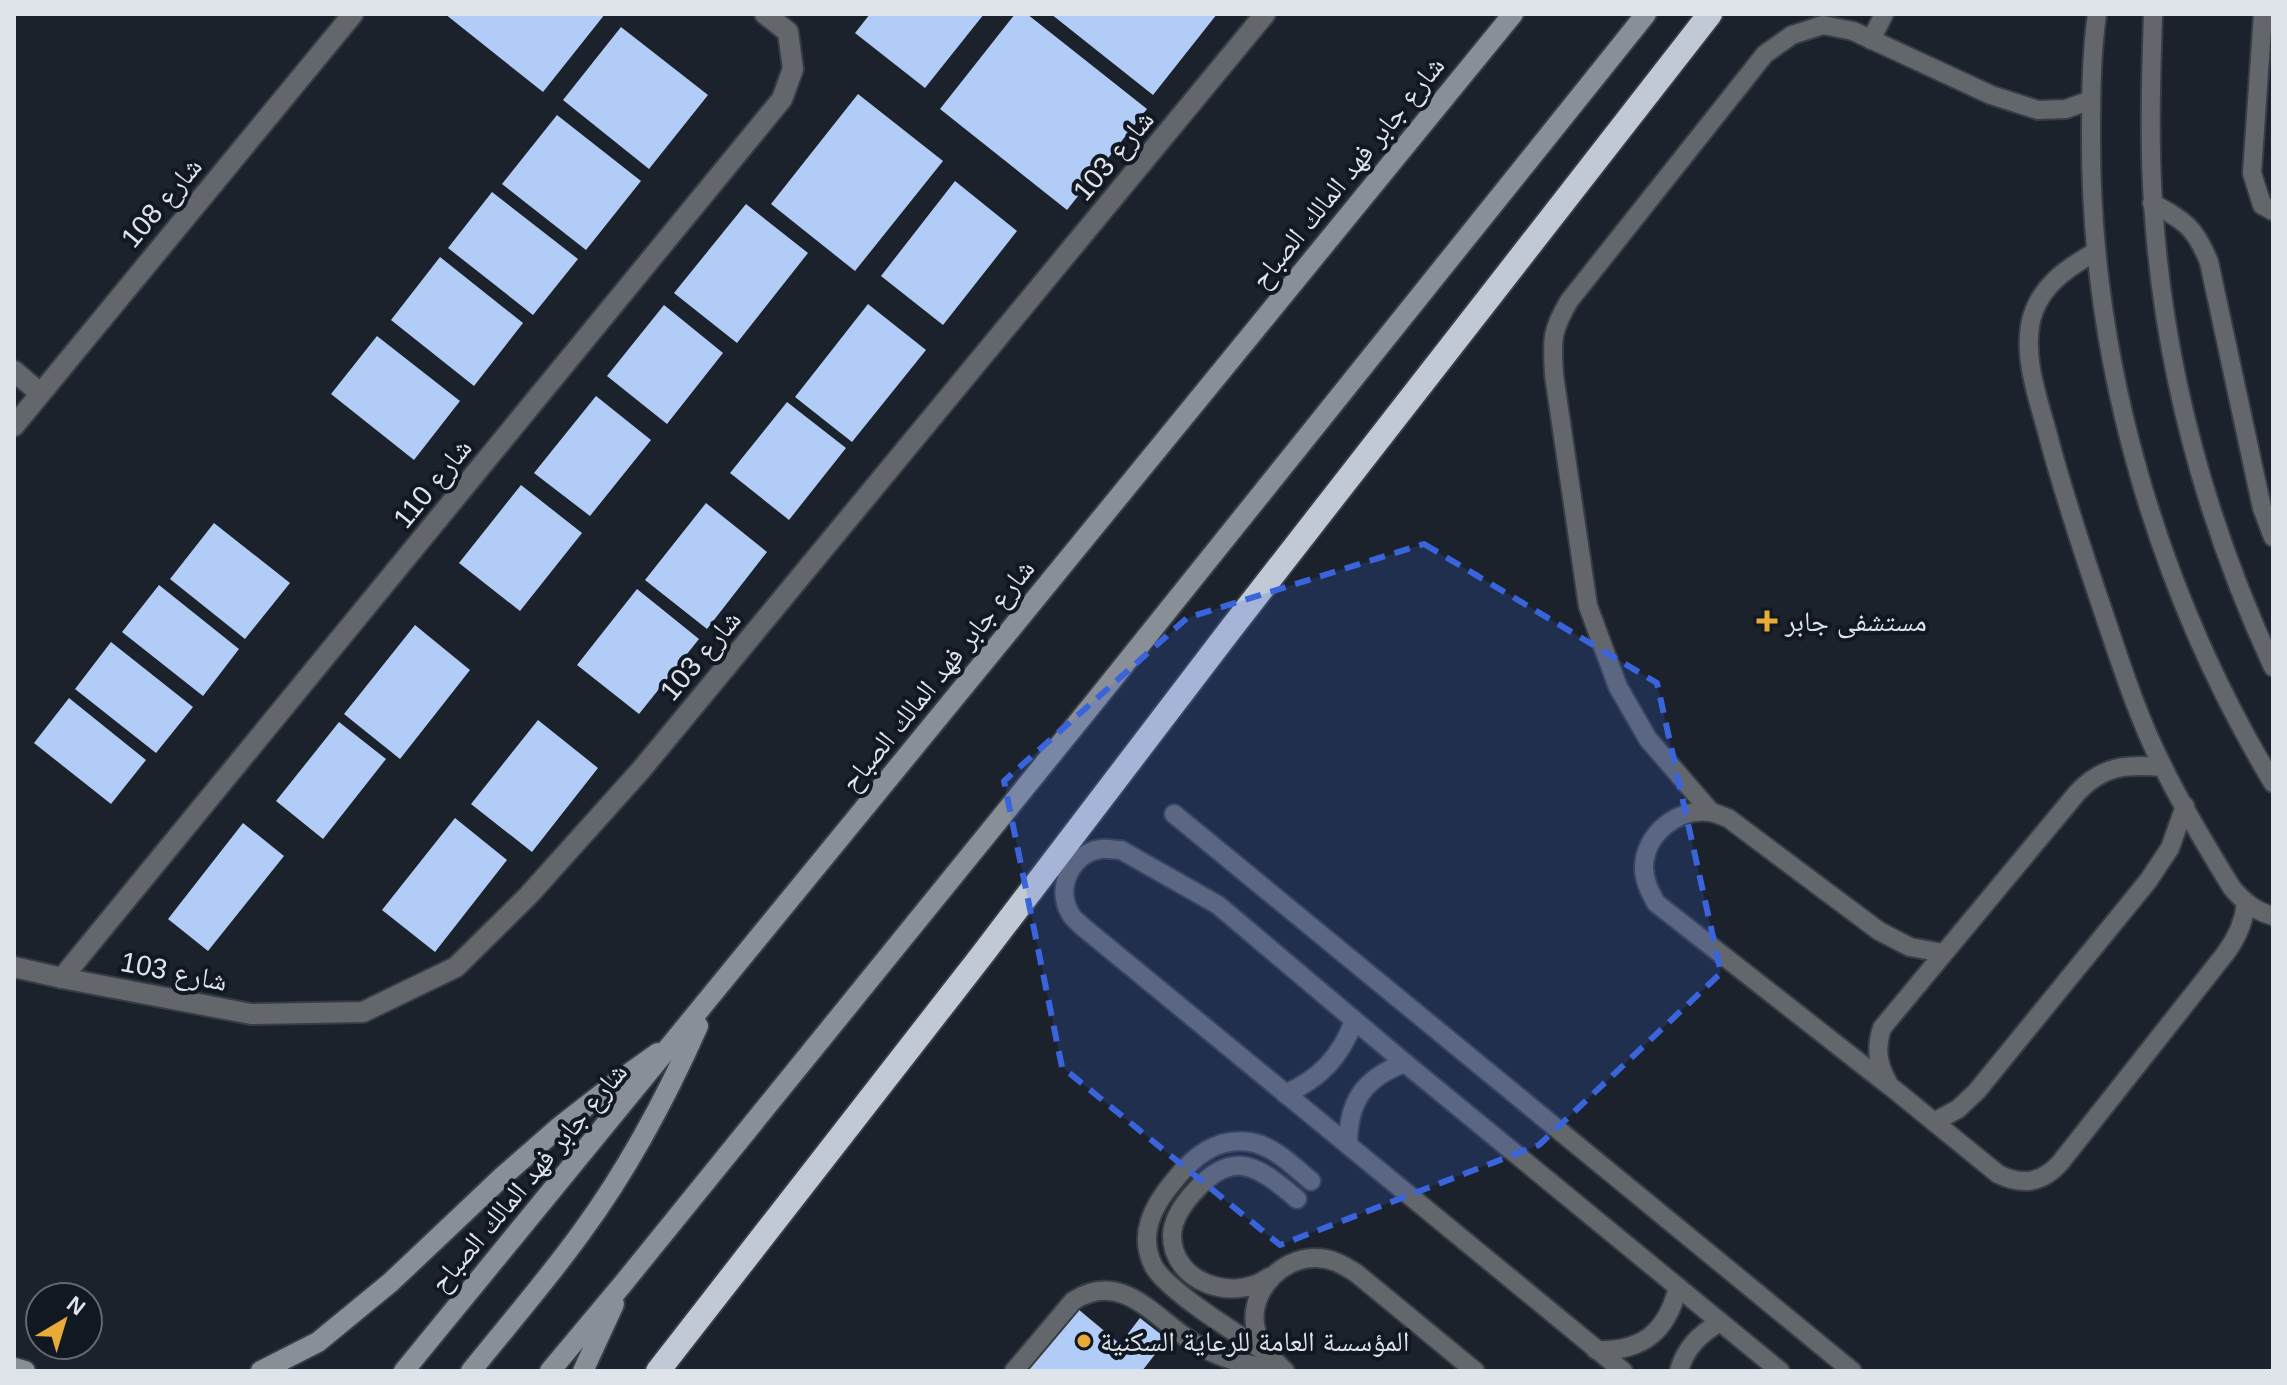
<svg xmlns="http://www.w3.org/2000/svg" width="2287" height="1385" font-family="Arial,'Noto Naskh Arabic',sans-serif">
	<rect width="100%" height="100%" fill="#1b222b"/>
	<g fill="#b1cdf7">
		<path d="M445 14H605L543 92Z"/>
		<path d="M870 14H984L925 88 855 33Z"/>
		<path d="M1015 14H1027L1147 109 1067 210 940 109Z"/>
		<path d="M1051 14H1217L1153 95Z"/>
		<path d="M621 27 708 95 649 169 563 100Z"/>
		<path d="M858 94 943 161 855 271 771 204Z"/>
		<path d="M557 115 641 181 586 250 502 184Z"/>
		<path d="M955 181 1017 231 943 325 881 276Z"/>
		<path d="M492 192 578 259 533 315 448 248Z"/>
		<path d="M746 204 808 253 737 343 674 293Z"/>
		<path d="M440 257 523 323 474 386 391 320Z"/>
		<path d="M868 304 926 350 852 442 795 397Z"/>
		<path d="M664 305 723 353 667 424 607 376Z"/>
		<path d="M377 336 460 401 414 460 331 394Z"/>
		<path d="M596 396 651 440 590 516 534 473Z"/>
		<path d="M787 402 846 448 789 520 730 473Z"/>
		<path d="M521 485 582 533 520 611 459 563Z"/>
		<path d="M706 503 767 552 707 629 645 580Z"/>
		<path d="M214 523 290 583 245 639 170 579Z"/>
		<path d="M159 585 239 649 203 696 122 632Z"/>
		<path d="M637 589 699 639 639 714 577 665Z"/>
		<path d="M415 625 470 670 400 759 344 714Z"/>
		<path d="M111 642 193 707 156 753 75 689Z"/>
		<path d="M69 698 146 760 111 804 34 743Z"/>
		<path d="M538 720 598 768 532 852 471 804Z"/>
		<path d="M339 722 386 759 323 839 276 801Z"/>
		<path d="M455 818 507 860 435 952 382 910Z"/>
		<path d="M243 823 284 856 208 951 168 919Z"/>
		<path d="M1078 1309 1120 1344 1140 1318 1167 1339 1142 1371H1027Z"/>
	</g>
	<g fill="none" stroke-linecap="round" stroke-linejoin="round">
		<defs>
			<g id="lane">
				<path d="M2097 14C2091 56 2091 99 2091 141 2091 364 2158 592 2273 783"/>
				<path d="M2153 14C2151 77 2149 140 2153 203 2163 365 2205 520 2273 667"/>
				<path d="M2263 14 2252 173 2262 205 2273 211"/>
				<path d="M1871 40 1884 14"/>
				<path d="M2152 203C2185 221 2195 227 2209 262L2262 508 2273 537"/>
				<path d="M2095 252C2065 269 2036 289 2030 326 2024 364 2040 404 2049 439 2064 496 2083 552 2102 608 2120 661 2137 716 2163 767 2183 808 2208 849 2232 888 2244 902 2255 911 2273 916"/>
				<path d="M2163 767C2127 764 2103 765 2077 793L1882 1028C1875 1050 1878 1066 1890 1086L1998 1174C2022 1186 2042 1183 2060 1163L2225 954C2237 938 2244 923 2246 903"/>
				<path d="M1711 812 1648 739 1618 687 1588 606 1554 375C1552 339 1551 332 1569 301L1765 54 1792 35 1823 25 1853 31 1991 95 2038 110 2066 109 2091 100"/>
				<path d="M1174 814 1852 1371"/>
				<path d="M1887 1084 1656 903C1650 892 1644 881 1644 867 1645 834 1677 808 1710 812 1716 813 1722 816 1728 818L1879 931 1910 947 1943 953"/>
				<path d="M1285 1094C1320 1079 1341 1056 1354 1021"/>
				<path d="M1934 1122 1958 1109 1977 1091 2148 881 2170 848 2185 806"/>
				<path d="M1348 1145C1348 1101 1364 1078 1405 1063"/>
				<path d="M1269 1277C1234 1303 1172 1283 1172 1235 1173 1218 1183 1204 1194 1192 1234 1147 1259 1167 1297 1199"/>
				<path d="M1596 1350C1642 1352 1667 1332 1678 1287"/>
				<path d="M1269 1354C1242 1337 1166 1291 1153 1265 1138 1234 1153 1206 1173 1182 1193 1157 1216 1137 1250 1142 1274 1146 1293 1166 1311 1181"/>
				<path d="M1014 1371 1073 1301C1125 1267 1159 1325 1201 1347 1227 1361 1253 1367 1283 1370"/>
				<path d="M1285 1371C1275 1361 1263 1350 1258 1336 1243 1299 1278 1257 1316 1258 1332 1258 1343 1265 1356 1273L1475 1371"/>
				<path d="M1623 1371 1083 927C1079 923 1072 918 1070 913 1055 887 1072 853 1101 849 1107 848 1114 850 1121 850L1218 905 1405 1063 1780 1371"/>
				<path d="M1679 1371C1685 1348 1700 1334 1720 1322"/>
			</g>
			<g id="street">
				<path d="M14 371 40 393"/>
				<path d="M14 426 353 14"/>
				<path d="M14 967 62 978 251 1014 363 1012 456 967 528 896 641 770 1265 14"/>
				<path d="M62 978 782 99 793 69 788 32 765 14"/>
			</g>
			<g id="secondary">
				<path d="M14 1368 25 1371"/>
				<path d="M261 1371 318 1342 391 1282 502 1177 558 1128 617 1082 658 1053"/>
				<path d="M404 1371C776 921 1142 465 1513 14"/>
				<path d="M471 1371C508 1325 547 1280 581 1233 628 1169 666 1098 698 1026"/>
				<path d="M550 1371 622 1285 1096 700 1646 14"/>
				<path d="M583 1371 614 1304"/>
			</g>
			<path id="highway" d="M658 1371 982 955 1230 630 1710 14"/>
		</defs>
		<use href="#lane" stroke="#363d46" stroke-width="22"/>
		<use href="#street" stroke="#363d46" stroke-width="24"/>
		<use href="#secondary" stroke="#363d46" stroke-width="24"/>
		<use href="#highway" stroke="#363d46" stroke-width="28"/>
		<use href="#lane" stroke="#63676c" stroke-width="18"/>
		<use href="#street" stroke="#63676c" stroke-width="20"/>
		<use href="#secondary" stroke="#898f97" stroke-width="20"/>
		<use href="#highway" stroke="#c1c9d6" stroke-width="24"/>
	</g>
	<path fill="#3a64db" fill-opacity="0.2" stroke="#3a64db" stroke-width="6" stroke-dasharray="16 10" stroke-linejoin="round" d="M1424 544 1657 683 1721 973 1539 1145 1280 1245 1062 1067 1004 781 1187 618Z"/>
	<g fill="#e8ab37" stroke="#121821" stroke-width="3">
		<path d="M1763 609h8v8h8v8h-8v8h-8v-8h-8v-8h8z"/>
		<circle cx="1084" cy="1341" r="8"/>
	</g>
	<g text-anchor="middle" stroke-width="8" stroke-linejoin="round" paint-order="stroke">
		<g font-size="28" fill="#dfe3ea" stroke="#121821">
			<text transform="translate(1113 155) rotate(-50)" y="10">شارع 103</text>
			<text transform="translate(1347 172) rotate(-51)" y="10">شارع جابر فهد المالك الصباح</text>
			<text transform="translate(161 202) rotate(-50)" y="10">شارع 108</text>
			<text transform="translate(432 483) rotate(-51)" y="10">شارع 110</text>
			<text transform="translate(700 655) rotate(-50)" y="10">شارع 103</text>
			<text transform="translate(937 675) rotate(-51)" y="10">شارع جابر فهد المالك الصباح</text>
			<text transform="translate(174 971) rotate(11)" y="10">شارع 103</text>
			<text transform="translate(528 1177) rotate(-50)" y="10">شارع جابر فهد المالك الصباح</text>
		</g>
		<g font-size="28" fill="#dfe3ea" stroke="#121821" text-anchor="start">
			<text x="1785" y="631">مستشفى جابر</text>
			<text x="1100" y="1351">المؤسسة العامة للرعاية السكنية</text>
		</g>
	</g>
	<rect width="2287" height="1385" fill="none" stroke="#dfe3ea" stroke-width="32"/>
	<g transform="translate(64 1321) rotate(38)"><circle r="38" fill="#121821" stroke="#646971" stroke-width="2"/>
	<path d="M0-6L14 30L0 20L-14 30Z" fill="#e8ab37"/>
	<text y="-12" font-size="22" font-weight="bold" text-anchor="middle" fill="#dfe3ea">N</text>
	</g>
</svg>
